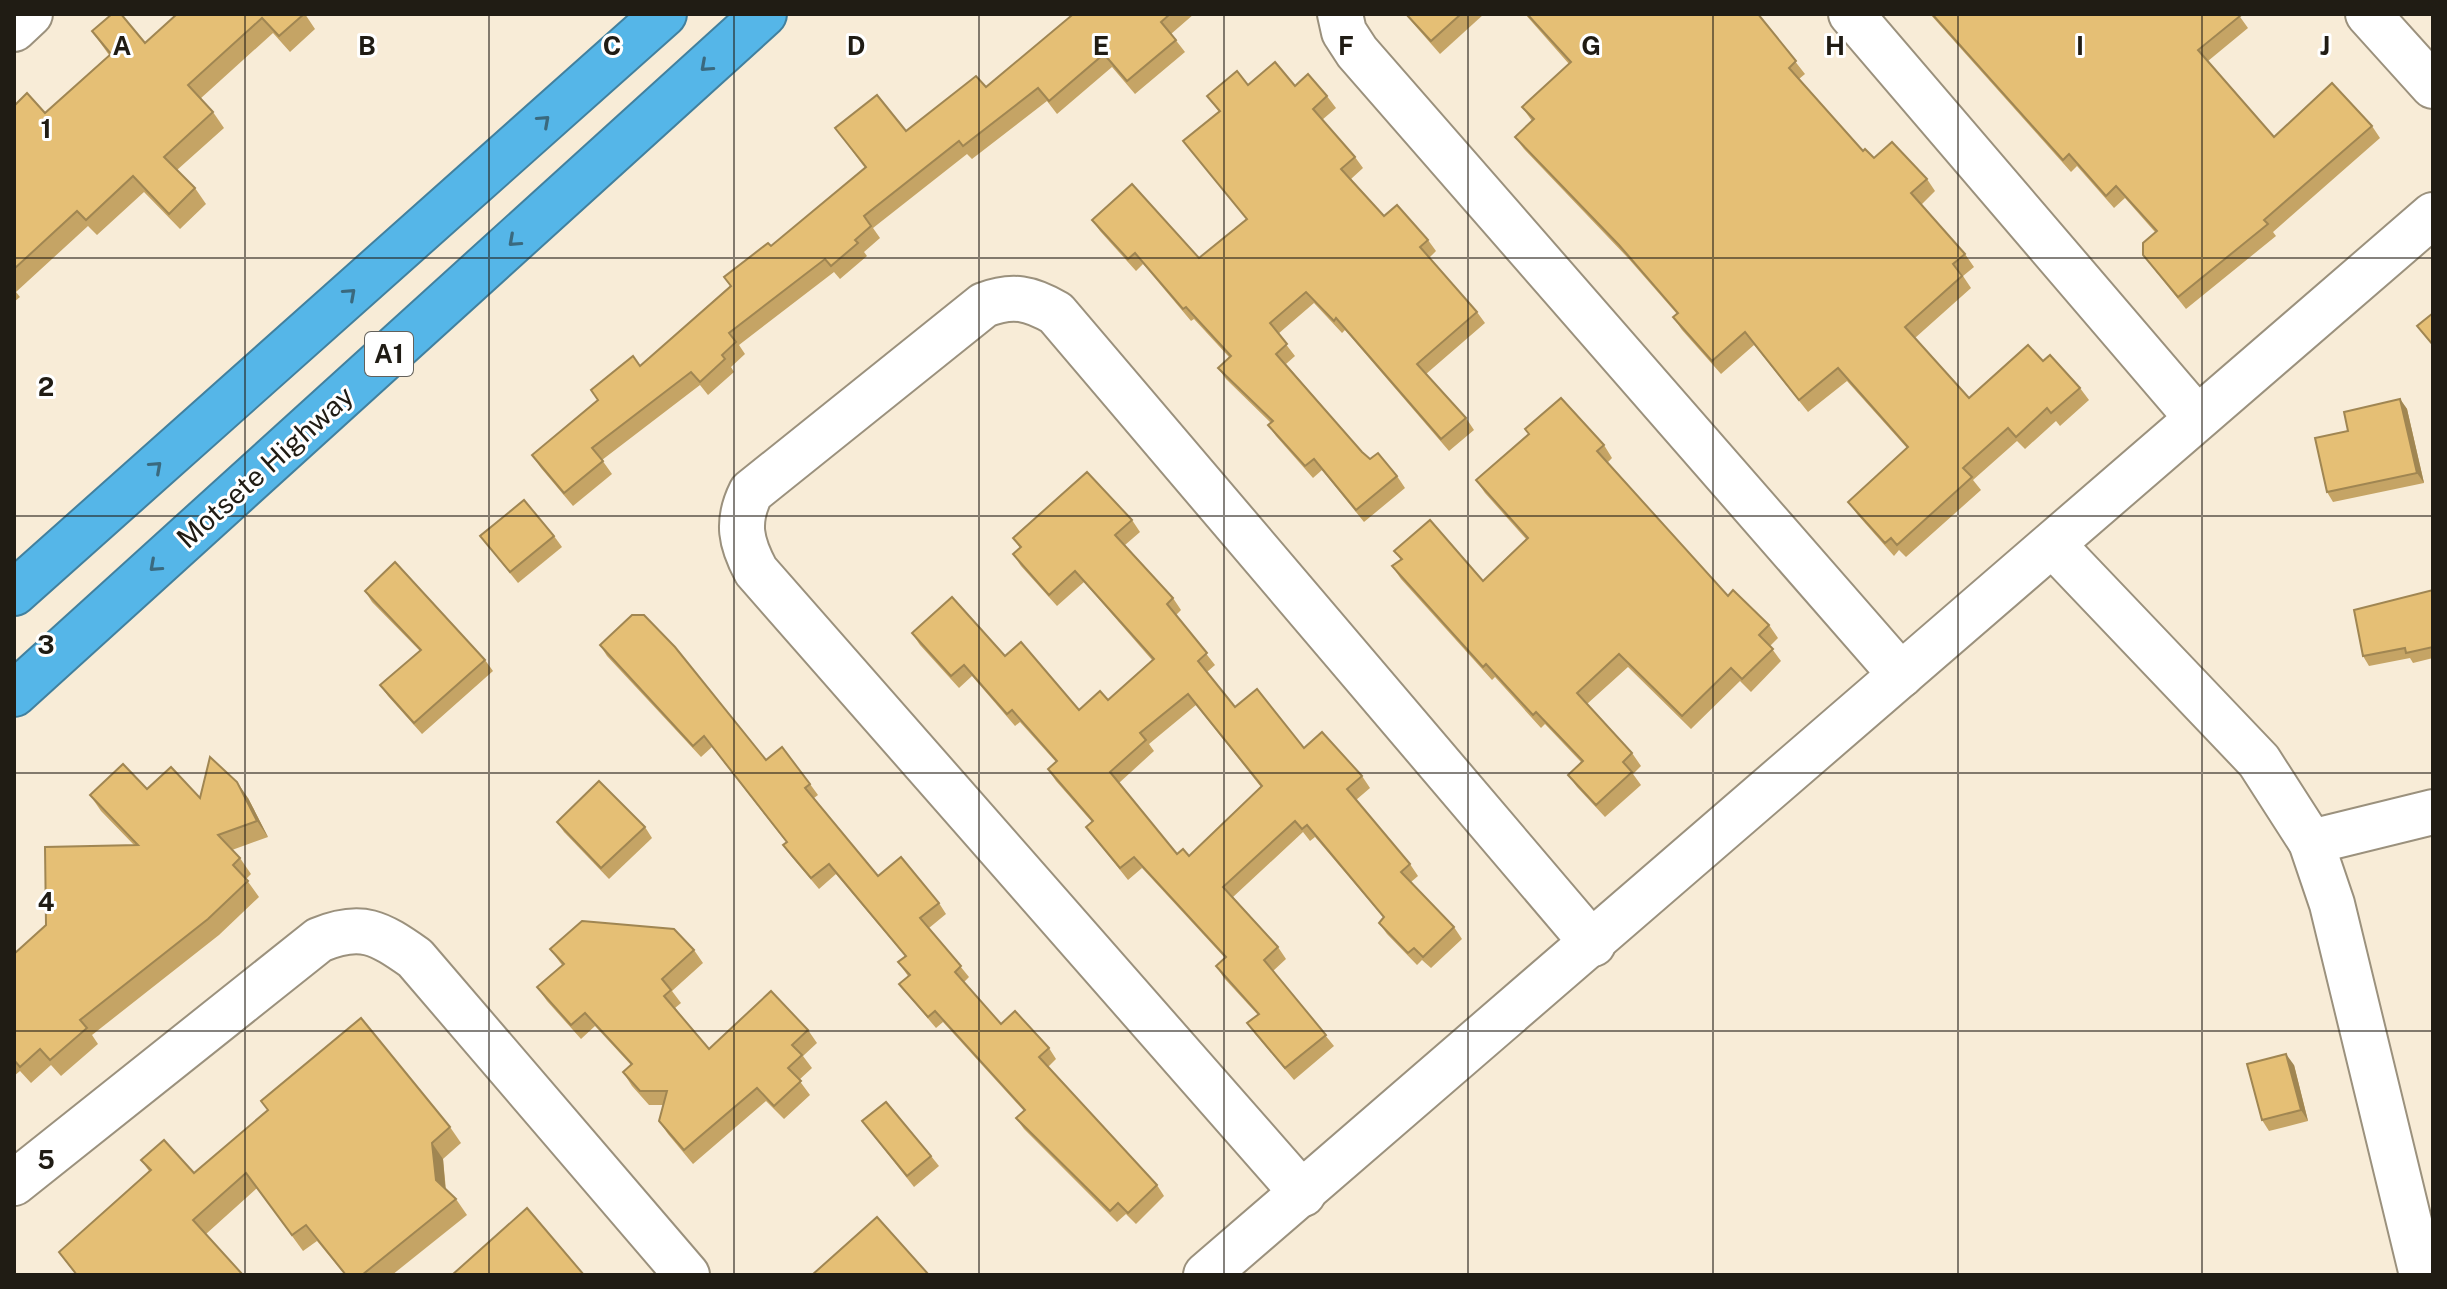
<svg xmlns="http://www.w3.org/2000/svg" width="2447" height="1289" font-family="'Public Sans',sans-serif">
	<rect width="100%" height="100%" fill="#f8ecd7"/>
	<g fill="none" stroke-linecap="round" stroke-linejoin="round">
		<defs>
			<g id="minor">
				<path d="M1340 14 1344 32 1357 52 1901 675"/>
				<path d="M1851 14 2197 418"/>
				<path d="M2368 14 2433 86"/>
				<path d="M14 29 30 14"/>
				<path d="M2054 546 2259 761 2311 842 2332 904 2422 1275"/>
				<path d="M2311 842 2433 812"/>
				<path d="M14 1183 319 940C362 922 379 933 415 958L687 1275"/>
				<path d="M1303 1194 756 571C741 543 736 522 751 492L984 305C1013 294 1030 298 1056 313L1593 944"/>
				<path d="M1206 1275 2433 215"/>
			</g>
			<g id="highway">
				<path d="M14 593 664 14"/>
				<path d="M14 694 764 14"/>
			</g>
		</defs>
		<use href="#minor" stroke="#9b917d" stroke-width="48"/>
		<use href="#highway" stroke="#42809e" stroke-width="48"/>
		<use href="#minor" stroke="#fff" stroke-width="44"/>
		<use href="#highway" stroke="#55b6e8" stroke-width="44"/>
	</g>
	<g fill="#c5a465" fill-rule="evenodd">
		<path d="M177 14H305L315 29 290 52 273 33 200 99 213 112 224 128 177 170 195 188 206 204 180 229 144 192 97 235 88 226 16 292 20 297 14 302V106L45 113 109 55 92 31 145 43Z"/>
		<path d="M1067 14H1194L1171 34 1185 52 1135 94 1112 67 1057 114 1047 101 972 159 967 154 873 228 880 238 864 252 867 256 840 279 834 272 739 345 745 354 731 367 734 372 708 395 700 385 602 460 612 474 573 506 541 468 532 455 640 366 730 286 724 277 771 246 865 168 835 128 906 131 986 87 1070 17Z"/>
		<path d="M1405 14H1484L1440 54Z"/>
		<path d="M1525 14H1758L1805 74 1799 79 1863 151 1874 158 1927 179 1935 191 1921 205 1965 254 1974 267 1963 276 1971 288 1915 338 1969 398 2043 361 2080 388 2089 400 2060 426 2056 421 2025 449 2017 441 1973 480 1981 490 1906 557 1899 550 1894 556 1857 514 1848 502 1907 448 1847 381 1808 412 1754 345 1721 374 1682 330 1673 317 1677 314 1628 258 1524 149 1515 137 1532 121 1522 107 1569 64Z"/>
		<path d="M1930 14H2238L2248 28 2208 61 2274 137 2372 126 2380 138 2273 232 2276 236 2186 309 2143 255 2155 232 2125 198 2114 208 2077 166 2071 172Z"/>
		<path d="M1248 85 1295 86 1327 96 1336 108 1322 120 1355 157 1363 168 1351 179 1384 216 1428 240 1436 251 1429 258 1477 312 1485 323 1426 374 1466 418 1474 430 1449 451 1345 330 1342 333 1314 303 1278 334 1295 356 1286 364 1362 452 1370 459 1397 476 1405 488 1364 522 1322 470 1313 478 1276 436 1268 425 1271 423 1226 379 1218 368 1229 357 1194 319 1191 321 1143 264 1136 271 1100 231 1092 220 1199 258 1247 219 1183 141 1219 112 1207 96Z"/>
		<path d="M2400 399 2407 409 2424 483 2333 502 2327 492 2348 431Z"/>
		<path d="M1604 445 1612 458 1607 463 1728 596 1769 625 1778 638 1770 646 1781 661 1751 692 1740 681 1691 729 1628 667 1587 704 1632 753 1641 766 1633 774 1641 785 1605 817 1577 787 1568 775 1581 762 1545 724 1541 728 1495 677 1492 680 1401 579 1392 566 1401 560 1394 551 1483 581 1526 539 1485 493 1476 480Z"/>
		<path d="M1132 520 1140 532 1125 545 1173 598 1181 610 1176 615 1215 665 1207 672 1235 707 1304 748 1362 776 1370 788 1356 800 1410 864 1418 876 1411 882 1454 927 1462 939 1431 968 1422 960 1417 965 1387 934 1379 923 1384 918 1315 837 1310 841 1303 832 1233 897 1278 947 1286 959 1273 971 1334 1046 1294 1080 1256 1035 1247 1023 1258 1015 1224 978 1216 966 1225 958 1142 868 1128 880 1086 827 1092 822 1056 781 1048 769 1056 762 1020 722 1015 726 972 676 959 688 920 645 912 633 1005 656 1079 710 1108 700 1152 660 1084 582 1057 606 1021 566 1013 554 1020 548 1013 538ZM1196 705 1261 787 1189 856 1177 854 1119 783 1154 751 1149 744Z"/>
		<path d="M480 536H554L562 547 518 583Z"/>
		<path d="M2433 590V658L2413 663 2410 658 2369 666 2363 656Z"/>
		<path d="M365 591 485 660 493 671 422 734 388 696 380 685 420 651 372 602Z"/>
		<path d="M600 645 766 760 810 784 818 795 814 798 878 876 939 903 946 914 929 928 969 977 964 982 1001 1024 1049 1048 1056 1059 1048 1067 1157 1185 1164 1196 1136 1224 1126 1214 1117 1222 1024 1129 1016 1118 1024 1111 943 1022 936 1028 907 994 899 984 908 976 898 962 905 956 836 874 819 889 791 856 783 845 786 842 712 747 701 757 607 656Z"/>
		<path d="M147 789 200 798H248L268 837 232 850 240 858 251 874 246 879 259 897 219 935 92 1035 98 1044 61 1076 51 1065 31 1083 20 1071 14 1076V954L134 845 101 811 90 795Z"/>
		<path d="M557 822 645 827 652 838 609 879 564 832Z"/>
		<path d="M550 949 694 950 703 963 672 991 681 1003 675 1008 709 1049 808 1030 817 1043 803 1056 812 1068 799 1080 810 1095 784 1119 766 1101 693 1164 668 1134 659 1121 663 1105H649L632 1086 623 1072 631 1065 595 1026 581 1039 547 1001 537 987 562 965Z"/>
		<path d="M2294 1065 2308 1121 2269 1131 2262 1120Z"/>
		<path d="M261 1101 450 1127 461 1143 443 1159 446 1190 456 1199 467 1215 392 1275H345L317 1241 303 1251 257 1188 206 1234 243 1275H76L59 1252 149 1171 141 1160 194 1173 268 1111Z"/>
		<path d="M862 1121 931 1156 939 1166 914 1187Z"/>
	</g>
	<g fill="#a08652">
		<path d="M2400 399 2407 409 2424 483 2417 473Z"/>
		<path d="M237 782 248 798 268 837 257 821Z"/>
		<path d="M2286 1054 2294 1065 2308 1121 2301 1110Z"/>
		<path d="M432 1143 443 1159 446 1196 436 1180Z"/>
	</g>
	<g fill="#e5bf75" stroke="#a08652" stroke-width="2" fill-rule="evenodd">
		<path d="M112 14H121L145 43 177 14H304L279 36 262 18 188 85 213 112 164 157 195 188 169 214 133 176 86 220 77 211 14 269V106L27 93 45 113 111 54 92 31Z"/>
		<path d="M1069 14H1170L1161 22 1176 40 1127 81 1104 54 1049 101 1038 88 963 146 959 141 864 216 871 226 855 240 858 243 831 266 825 259 729 333 736 342 722 355 725 359 700 382 691 372 592 448 603 461 564 493 532 455 598 400 591 390 633 356 640 366 731 286 724 277 768 243 771 246 866 167 835 128 877 95 906 131 976 76 986 87 1071 16Z"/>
		<path d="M1406 14H1461L1431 41Z"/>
		<path d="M1527 14H1758L1796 61 1789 68 1863 151 1865 149 1874 158 1892 142 1927 179 1911 193 1965 254 1953 264 1962 276 1905 327 1969 398 2028 345 2043 361 2050 355 2080 388 2051 413 2047 408 2016 437 2008 428 1963 468 1972 477 1897 545 1891 538 1885 543 1848 502 1908 447 1838 368 1799 400 1745 332 1712 361 1673 317 1678 313 1619 245 1515 137 1534 119 1522 107 1571 62Z"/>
		<path d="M1932 14H2238L2240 16 2198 50 2274 137 2332 83 2372 126 2264 220 2268 224 2178 297 2143 255V243L2157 231 2116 186 2106 196 2069 154 2063 160Z"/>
		<path d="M1275 62 1295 86 1308 74 1327 96 1313 109 1355 157 1341 169 1384 216 1397 205 1428 240 1420 247 1477 312 1417 364 1466 418 1441 439 1336 318 1334 321 1306 292 1270 323 1287 344 1276 354 1362 452 1370 459 1378 453 1397 476 1356 510 1314 459 1305 466 1268 425 1273 421 1218 368 1231 356 1186 307 1183 309 1135 253 1128 259 1092 220 1132 184 1199 258 1247 219 1183 141 1220 111 1207 96 1237 71 1248 85Z"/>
		<path d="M2433 313V345L2417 326Z"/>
		<path d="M1561 398 1604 445 1597 451 1728 596 1733 590 1769 625 1759 635 1773 649 1742 679 1731 668 1682 716 1619 654 1577 693 1632 753 1623 762 1632 772 1596 805 1568 775 1583 761 1536 712 1533 715 1486 664 1483 667 1392 566 1402 559 1394 551 1430 520 1483 581 1528 538 1476 480 1529 434 1525 429Z"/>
		<path d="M2400 399 2417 473 2327 492 2315 438 2348 431 2344 412Z"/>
		<path d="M1087 472 1132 520 1115 535 1173 598 1167 604 1207 653 1198 661 1235 707 1257 689 1304 748 1322 732 1362 776 1347 789 1410 864 1401 872 1454 927 1423 957 1414 948 1408 953 1379 923 1384 917 1307 825 1302 829 1295 821 1223 887 1278 947 1264 960 1326 1035 1285 1068 1247 1023 1259 1014 1216 966 1226 957 1134 857 1120 868 1086 827 1093 821 1048 769 1057 761 1012 710 1007 714 964 665 951 676 912 633 952 597 1005 656 1021 642 1079 710 1100 691 1108 700 1154 659 1075 571 1049 595 1013 554 1021 547 1013 538ZM1188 694 1262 786 1189 856 1183 849 1177 854 1110 772 1146 740 1140 733Z"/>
		<path d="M524 500 554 536 510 572 480 536Z"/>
		<path d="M395 562 485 660 414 723 380 685 421 650 365 591Z"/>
		<path d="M2433 590V647L2406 653 2405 648 2363 656 2354 610Z"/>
		<path d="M632 615H644L675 647 766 760 782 747 810 784 805 788 878 876 901 857 939 903 920 918 961 966 955 972 1001 1024 1015 1011 1049 1048 1039 1057 1157 1185 1128 1213 1118 1203 1110 1211 1016 1118 1025 1110 935 1011 928 1017 899 984 910 975 898 962 906 956 829 864 811 878 783 845 787 842 704 736 693 746 600 645Z"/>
		<path d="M210 757 237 782 257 821 218 835 240 858 233 865 248 881 208 919 80 1020 87 1028 50 1060 40 1049 20 1067 14 1060V954L46 925 45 847 138 845 90 795 123 764 147 789 171 767 200 798Z"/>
		<path d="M599 781 645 827 601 868 557 822Z"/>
		<path d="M582 921 674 929 694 950 662 979 671 990 664 996 709 1049 771 991 808 1030 792 1045 802 1055 788 1068 801 1081 774 1106 757 1088 684 1150 659 1121 667 1091H640L623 1072 632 1064 585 1013 571 1025 537 987 564 964 550 949Z"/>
		<path d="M361 1018 450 1127 432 1143 436 1180 456 1199 362 1275H346L306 1225 292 1235 246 1173 193 1220 243 1275H77L59 1252 151 1170 141 1160 164 1140 194 1173 268 1110 261 1101Z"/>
		<path d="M2286 1054 2301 1110 2262 1120 2247 1064Z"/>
		<path d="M886 1102 931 1156 907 1176 862 1121Z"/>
		<path d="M527 1208 584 1275H452Z"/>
		<path d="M877 1217 929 1275H812Z"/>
	</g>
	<defs><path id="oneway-chevron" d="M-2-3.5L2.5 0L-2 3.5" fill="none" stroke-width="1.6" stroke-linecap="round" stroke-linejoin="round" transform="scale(2)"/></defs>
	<g stroke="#3a697e">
		<use href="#oneway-chevron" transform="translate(706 66) rotate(138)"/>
		<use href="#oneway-chevron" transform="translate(544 121) rotate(-42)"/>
		<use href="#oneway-chevron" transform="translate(514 241) rotate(138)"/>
		<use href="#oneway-chevron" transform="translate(350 294) rotate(-42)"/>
		<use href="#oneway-chevron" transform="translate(156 467) rotate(-42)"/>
		<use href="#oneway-chevron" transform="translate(155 566) rotate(138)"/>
	</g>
	<path fill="none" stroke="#201c14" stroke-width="2" stroke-opacity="0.55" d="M245 14V1275M489 14V1275M734 14V1275M979 14V1275M1224 14V1275M1468 14V1275M1713 14V1275M1958 14V1275M2202 14V1275M14 258H2433M14 516H2433M14 773H2433M14 1031H2433"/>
	<g text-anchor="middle" stroke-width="6" stroke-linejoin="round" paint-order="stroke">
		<rect fill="#fff" stroke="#63605a" stroke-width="2" x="365" y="332" width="48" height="44" rx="6"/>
		<g font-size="26" font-weight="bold" fill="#201c14">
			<text x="389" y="363">A1</text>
		</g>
		<g font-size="28" fill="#201c14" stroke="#fff">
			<text transform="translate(265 467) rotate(-42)" y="10">Motsete Highway</text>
		</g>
	</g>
	<g font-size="26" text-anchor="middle" font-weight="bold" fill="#201c14" stroke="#fff" stroke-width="6" stroke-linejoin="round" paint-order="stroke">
		<text x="122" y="55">A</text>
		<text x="367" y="55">B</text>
		<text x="612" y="55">C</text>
		<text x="856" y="55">D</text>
		<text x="1101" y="55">E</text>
		<text x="1346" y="55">F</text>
		<text x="1591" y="55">G</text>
		<text x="1835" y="55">H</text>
		<text x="2080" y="55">I</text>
		<text x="2325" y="55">J</text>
		<text x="46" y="138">1</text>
		<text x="46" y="396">2</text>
		<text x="46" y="654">3</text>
		<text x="46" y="911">4</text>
		<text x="46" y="1169">5</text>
	</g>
	<rect width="2447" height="1289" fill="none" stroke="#201c14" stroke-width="32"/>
</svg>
